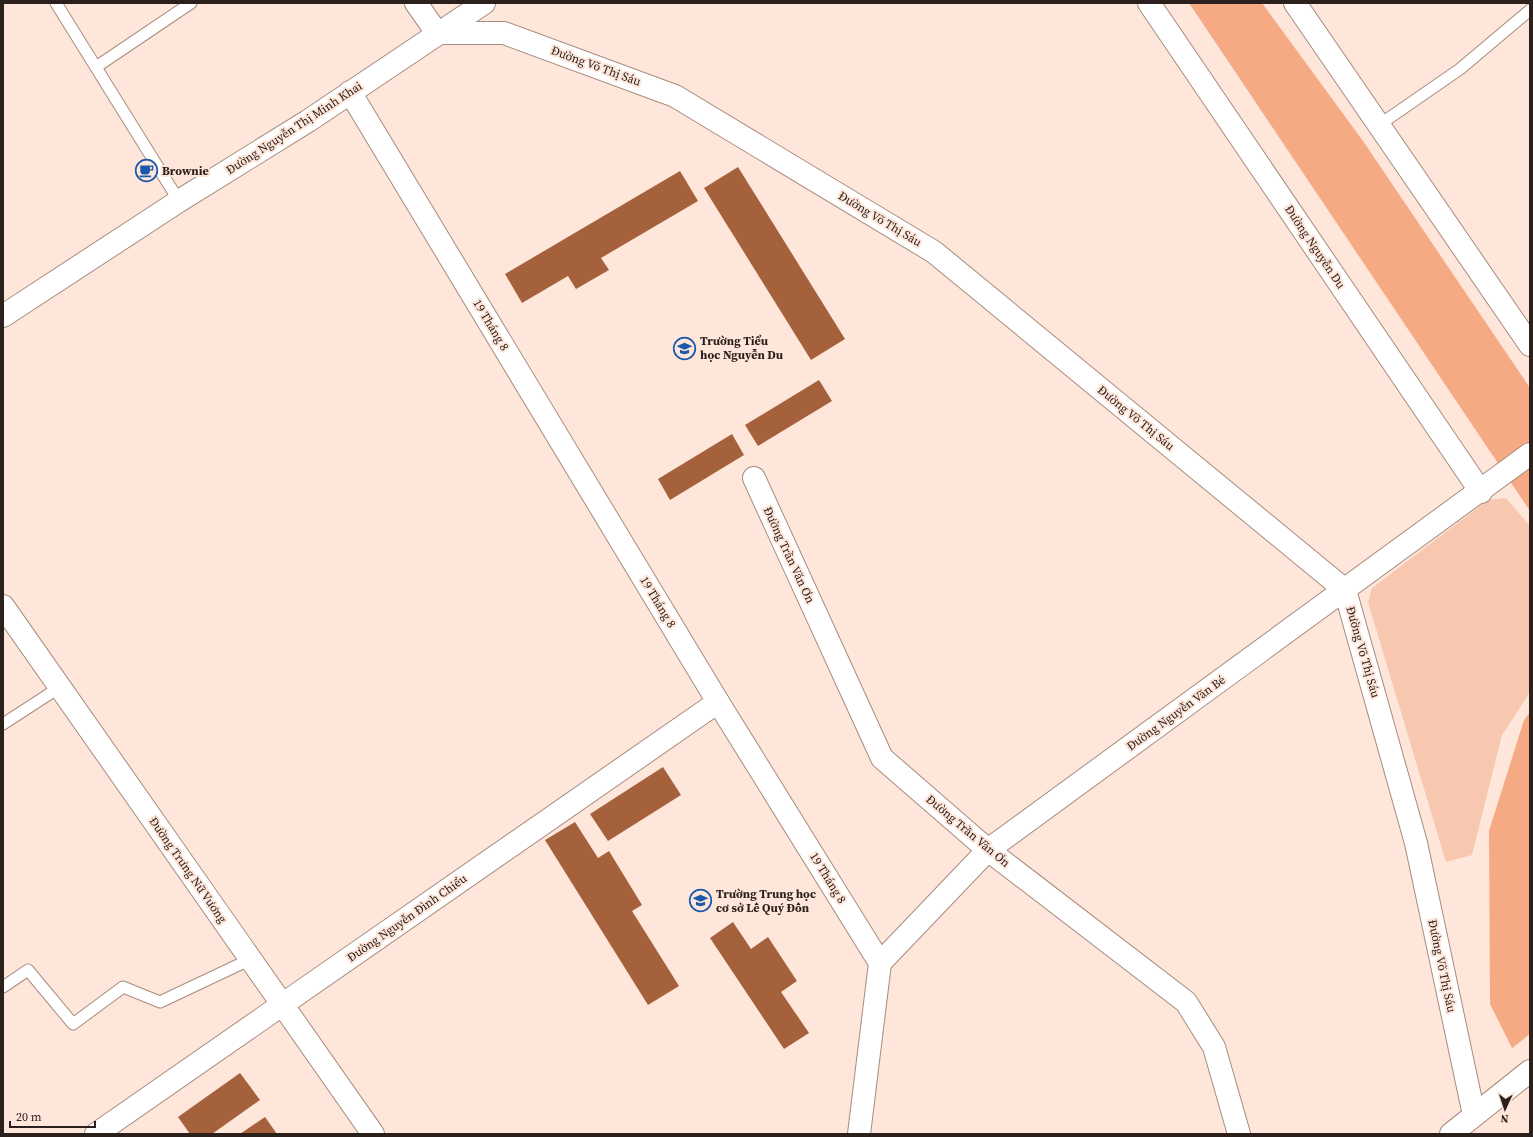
<svg xmlns="http://www.w3.org/2000/svg" width="1533" height="1137" font-family="'Source Serif 4',serif">
	<rect width="100%" height="100%" fill="#fee6da"/>
	<path fill="#f8c7af" d="M1506 498 1530 526V692L1502 735 1472 855 1446 862 1368 602 1372 588 1488 500Z"/>
	<g fill="#f5aa84">
		<path d="M1189 3H1262L1363 141 1530 388V511Z"/>
		<path d="M1530 712V1084L1490 1004 1489 831 1524 720Z"/>
	</g>
	<path fill="#fee6da" d="M1530 1034V1086L1511 1049Z"/>
	<g fill="#a5603c">
		<path d="M738 167 845 339 811 360 704 188Z"/>
		<path d="M680 171 698 201 601 258 609 270 576 289 568 276 522 303 505 274Z"/>
		<path d="M819 380 832 401 758 446 745 425Z"/>
		<path d="M732 434 744 455 670 500 658 479Z"/>
		<path d="M663 767 681 795 608 841 590 814Z"/>
		<path d="M575 822 598 858 609 851 642 905 632 911 679 986 648 1005 545 840Z"/>
		<path d="M733 922 751 949 768 937 797 981 781 992 809 1033 784 1049 710 938Z"/>
		<path d="M240 1073 260 1100 212 1134H190L178 1117Z"/>
		<path d="M265 1117 277 1134H240Z"/>
	</g>
	<g fill="none" stroke-linecap="round" stroke-linejoin="round">
		<defs>
			<g id="lane">
				<path d="M56 3 179 201"/>
				<path d="M96 67 191 3"/>
				<path d="M1379 125 1460 69 1530 10"/>
				<path d="M3 724 60 687"/>
				<path d="M3 987 28 970 73 1024 123 987 160 1002 251 959"/>
			</g>
			<g id="street">
				<path d="M416 3 437 33H504L675 96 934 252 1345 590 1416 843 1474 1115"/>
				<path d="M1149 3 1481 492"/>
				<path d="M1295 3 1530 345"/>
				<path d="M350 92 718 702 880 963 859 1134"/>
				<path d="M3 316 179 201 308 121 484 3"/>
				<path d="M754 478 882 758 988 850 1186 1002 1214 1047 1239 1134"/>
				<path d="M880 963 988 850 1530 454"/>
				<path d="M96 1134 718 702"/>
			</g>
			<g id="secondary">
				<path d="M3 606 373 1134"/>
				<path d="M1451 1134 1530 1071"/>
			</g>
		</defs>
		<use href="#lane" stroke="#a78c7f" stroke-width="13"/>
		<use href="#street" stroke="#a78c7f" stroke-width="24"/>
		<use href="#secondary" stroke="#a78c7f" stroke-width="24"/>
		<use href="#lane" stroke="#fff" stroke-width="11"/>
		<use href="#street" stroke="#fff" stroke-width="22"/>
		<use href="#secondary" stroke="#fff" stroke-width="22"/>
	</g>
	<defs>
		<symbol id="cafe-ring" viewBox="-11 -11 22 22"><circle r="9.5" fill="#fee6da" stroke="#1b58a9" stroke-width="1.5"/><path d="M-5.5-4.5H6V0H3Q3 3.5 0 3.5H-2.5Q-5.5 3.5-5.5 0ZM3-3.2v2h1.7v-2ZM-6 4.5H4V6H-6Z" fill="#1b58a9"/></symbol>
		<symbol id="school-ring" viewBox="-11 -11 22 22"><circle r="9.5" fill="#fee6da" stroke="#1b58a9" stroke-width="1.5"/><path d="M0-5L7-2L0 1L-7-2ZM-4 1L0 2.5L4 1V4Q0 6-4 4Z" fill="#1b58a9"/></symbol>
	</defs>
	<g fill-rule="evenodd">
		<use href="#cafe-ring" x="134" y="158" width="25" height="25"/>
		<use href="#school-ring" x="672" y="336" width="25" height="25"/>
		<use href="#school-ring" x="688" y="888" width="25" height="25"/>
	</g>
	<g text-anchor="middle" stroke-width="4" stroke-linejoin="round" paint-order="stroke">
		<g font-size="12" fill="#2b201b" stroke="#fee6da">
			<text transform="translate(596 66) rotate(20)" y="4">Đường Võ Thị Sáu</text>
			<text transform="translate(294 128) rotate(-33)" y="4">Đường Nguyễn Thị Minh Khai</text>
			<text transform="translate(880 219) rotate(31)" y="4">Đường Võ Thị Sáu</text>
			<text transform="translate(1315 247) rotate(56)" y="4">Đường Nguyễn Du</text>
			<text transform="translate(491 325) rotate(59)" y="4">19 Tháng 8</text>
			<text transform="translate(1136 418) rotate(39)" y="4">Đường Võ Thị Sáu</text>
			<text transform="translate(789 555) rotate(65)" y="4">Đường Trần Văn Ơn</text>
			<text transform="translate(658 602) rotate(59)" y="4">19 Tháng 8</text>
			<text transform="translate(1363 652) rotate(74)" y="4">Đường Võ Thị Sáu</text>
			<text transform="translate(1176 713) rotate(-36)" y="4">Đường Nguyễn Văn Bé</text>
			<text transform="translate(968 831) rotate(40)" y="4">Đường Trần Văn Ơn</text>
			<text transform="translate(188 870) rotate(55)" y="4">Đường Trưng Nữ Vương</text>
			<text transform="translate(828 878) rotate(58)" y="4">19 Tháng 8</text>
			<text transform="translate(407 918) rotate(-35)" y="4">Đường Nguyễn Đình Chiểu</text>
			<text transform="translate(1442 966) rotate(78)" y="4">Đường Võ Thị Sáu</text>
		</g>
		<g font-size="12" font-weight="bold" fill="#2b201b" stroke="#fee6da" text-anchor="start">
			<text x="162" y="175">Brownie</text>
			<text x="700" y="345">Trường Tiểu<tspan x="700" dy="14">học Nguyễn Du</tspan></text>
			<text x="716" y="898">Trường Trung học<tspan x="716" dy="14">cơ sở Lê Quý Đôn</tspan></text>
		</g>
	</g>
	<rect width="1533" height="1137" fill="none" stroke="#2b201b" stroke-width="8"/>
	<g transform="translate(1505 1109) rotate(183)" stroke="#fee6da" stroke-width="3" paint-order="stroke">
	<path d="M0-3L7 15L0 10L-7 15Z" fill="#2b201b"/>
	<text y="-6" font-size="11" font-weight="bold" text-anchor="middle" fill="#2b201b">N</text>
	</g>
	<path d="M10 1121v6h85v-6" fill="none" stroke="#2b201b" stroke-width="2"/>
	<text x="16" y="1121" font-size="12" fill="#2b201b" stroke="#fee6da" stroke-width="3" paint-order="stroke">20 m</text>
</svg>
